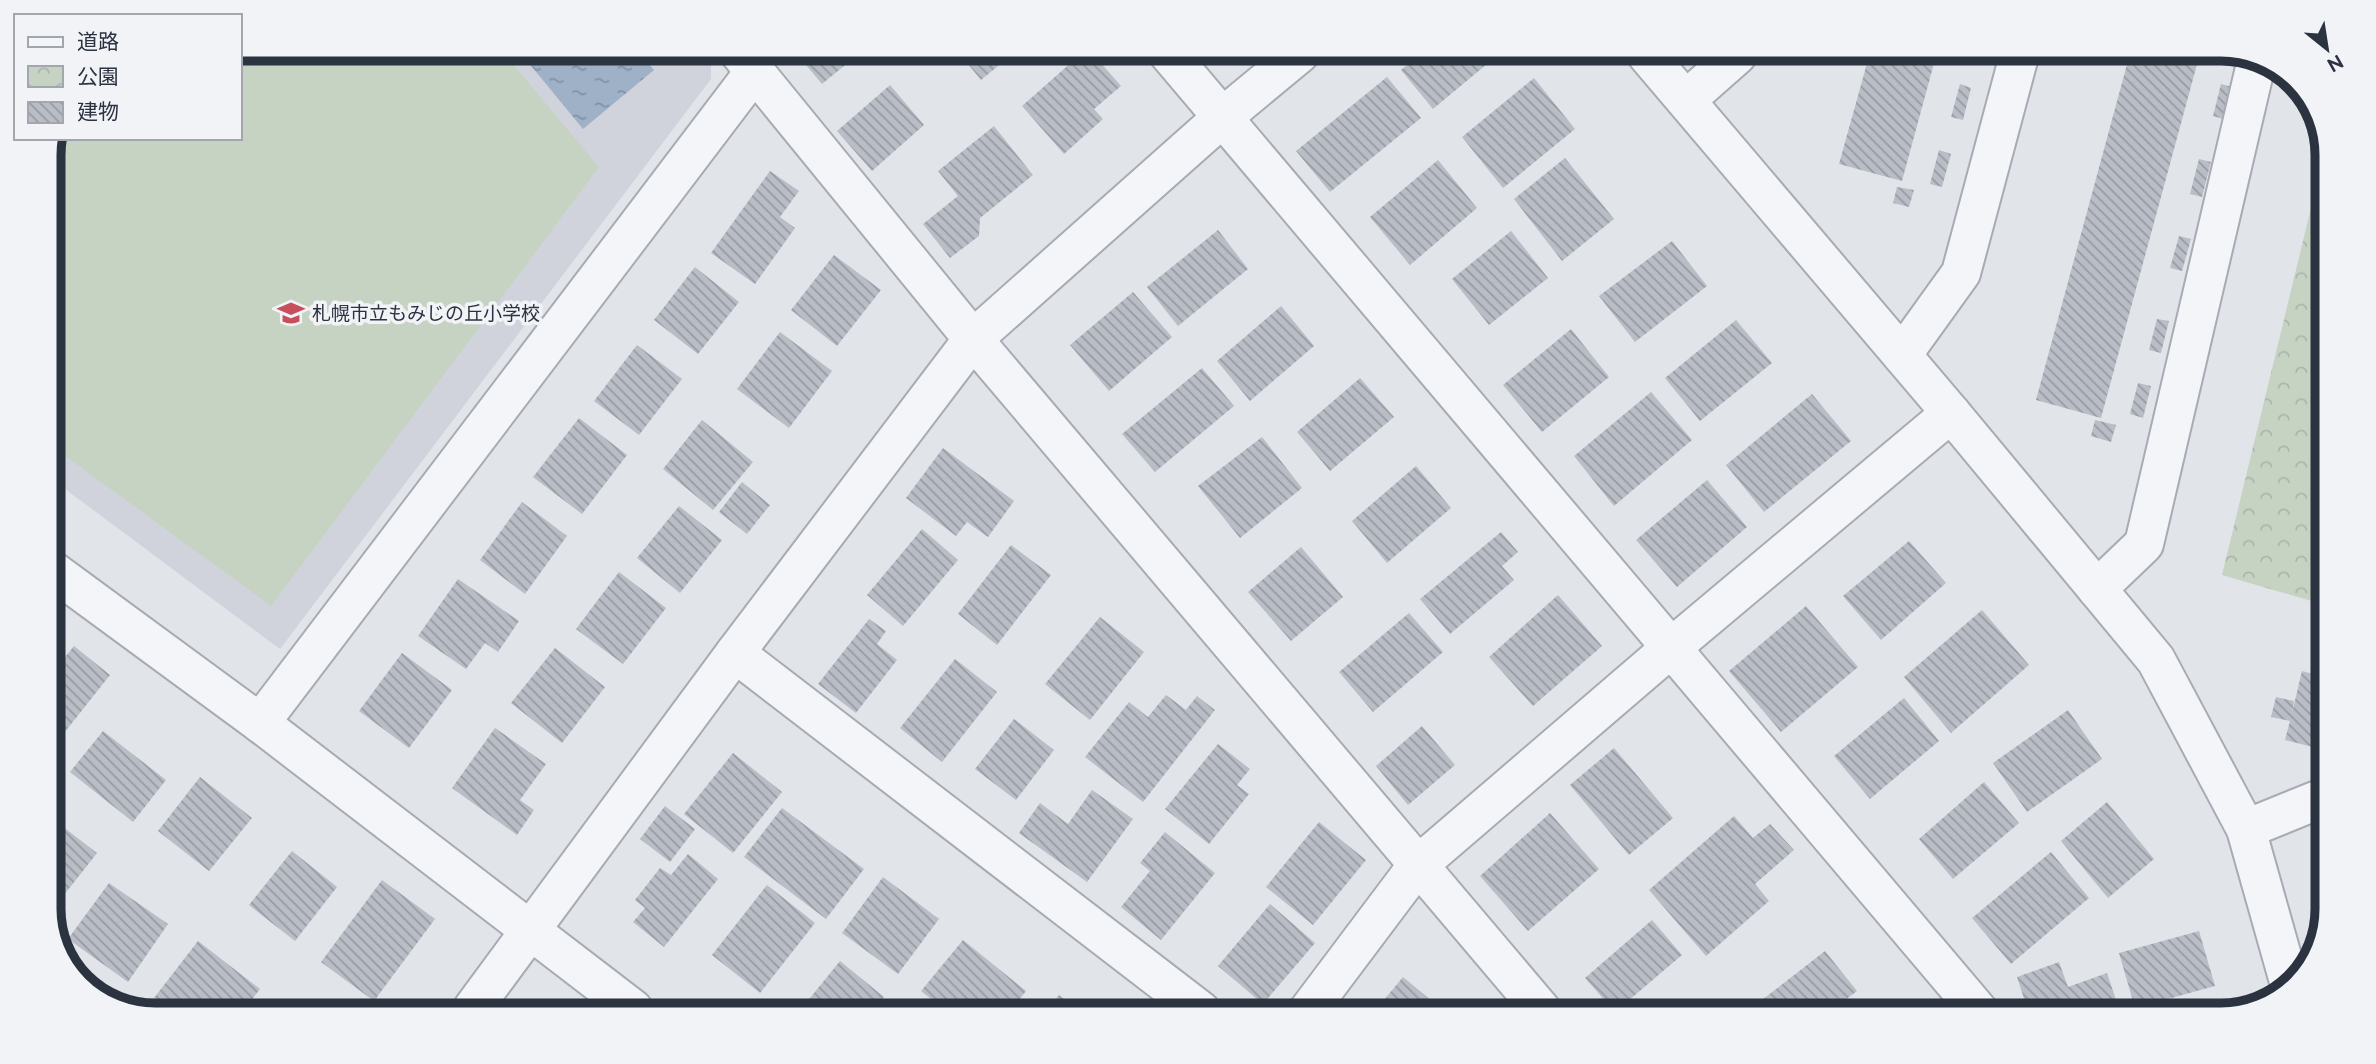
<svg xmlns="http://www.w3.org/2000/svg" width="2376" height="1064" font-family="Raleway,'Noto Sans JP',sans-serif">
	<defs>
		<pattern id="park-crowns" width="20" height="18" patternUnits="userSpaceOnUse" patternTransform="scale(1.75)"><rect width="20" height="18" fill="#c6d3c3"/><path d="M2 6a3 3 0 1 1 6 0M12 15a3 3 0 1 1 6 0" fill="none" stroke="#aab6a9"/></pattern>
		<pattern id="water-ripples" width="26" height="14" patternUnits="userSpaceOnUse" patternTransform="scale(1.75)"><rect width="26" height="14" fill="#9fb1c7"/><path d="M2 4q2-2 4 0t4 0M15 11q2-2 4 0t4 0" fill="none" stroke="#8291a3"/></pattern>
		<pattern id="building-back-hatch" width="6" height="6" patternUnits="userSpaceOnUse" patternTransform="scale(1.75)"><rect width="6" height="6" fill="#b9bdc6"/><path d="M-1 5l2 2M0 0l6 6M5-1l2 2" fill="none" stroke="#979aa2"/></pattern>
	</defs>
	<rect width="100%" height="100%" fill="#e1e4e9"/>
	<path fill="#d0d3db" d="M240 49 705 51 711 57V79L280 649 49 477V149L54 138H240Z"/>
	<path fill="url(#park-crowns)" d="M2326 146 2327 149 2322 604 2222 575Z"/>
	<path fill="#c6d3c3" d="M240 49 501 50 599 167 271 606 49 444V149L54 138H240Z"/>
	<path fill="url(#water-ripples)" d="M518 50 638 51 654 70 583 129Z"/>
	<g fill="url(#building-back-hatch)">
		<path d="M795 52H861L822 84Z"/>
		<path d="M958 52H1015L981 80Z"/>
		<path d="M1082 53H1092L1121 86 1094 109 1103 119 1064 154 1022 106Z"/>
		<path d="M1421 54H1499L1433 109 1401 70Z"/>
		<path d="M1869 56H1936L1902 181 1839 164Z"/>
		<path d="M2129 57H2199L2101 418 2036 400Z"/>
		<path d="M1387 77 1421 118 1330 192 1296 151Z"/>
		<path d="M1534 78 1575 129 1503 188 1462 137Z"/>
		<path d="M1960 84 1971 88 1963 120 1951 117Z"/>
		<path d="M2221 84 2232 87 2223 119 2213 116Z"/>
		<path d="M890 85 924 125 872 171 837 131Z"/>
		<path d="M994 126 1033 175 980 218 979 236 950 258 923 224 958 196 938 171Z"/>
		<path d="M1939 150 1951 154 1942 187 1930 184Z"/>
		<path d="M1565 158 1614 219 1562 261 1514 199Z"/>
		<path d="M2199 159 2211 162 2202 197 2190 194Z"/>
		<path d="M1438 160 1477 208 1410 265 1370 217Z"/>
		<path d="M770 171 799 191 780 217 795 228 755 284 711 253Z"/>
		<path d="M1897 187 1914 190 1909 207 1893 203Z"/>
		<path d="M1218 230 1248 269 1178 326 1147 287Z"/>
		<path d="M1511 231 1548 278 1489 325 1452 279Z"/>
		<path d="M2179 236 2191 239 2182 271 2170 268Z"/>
		<path d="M1672 241 1707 286 1635 342 1599 296Z"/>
		<path d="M834 255 881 290 837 346 791 310Z"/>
		<path d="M695 267 739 302 698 354 654 320Z"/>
		<path d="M1133 292 1172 337 1109 391 1070 345Z"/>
		<path d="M1281 306 1314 346 1250 401 1217 361Z"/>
		<path d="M2157 319 2169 321 2161 353 2149 350Z"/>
		<path d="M1736 320 1772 363 1700 421 1665 378Z"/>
		<path d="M1571 329 1609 377 1542 432 1503 385Z"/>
		<path d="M780 332 832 371 789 428 737 389Z"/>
		<path d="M637 345 682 379 639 435 594 401Z"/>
		<path d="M1202 368 1234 406 1155 472 1122 434Z"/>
		<path d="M1360 378 1394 417 1330 471 1297 432Z"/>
		<path d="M2138 383 2151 386 2143 418 2130 414Z"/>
		<path d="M1651 392 1692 440 1614 506 1574 456Z"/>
		<path d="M1812 394 1851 441 1764 512 1726 465Z"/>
		<path d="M579 418 627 455 582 514 533 477Z"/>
		<path d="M702 420 753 462 713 510 663 469Z"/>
		<path d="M2095 420 2116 425 2111 442 2091 436Z"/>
		<path d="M1262 437 1302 488 1240 538 1198 486Z"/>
		<path d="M943 448 1014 501 988 537 967 522 956 536 906 498Z"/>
		<path d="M1416 466 1451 508 1387 563 1352 521Z"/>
		<path d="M1707 480 1747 527 1677 587 1636 540Z"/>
		<path d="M742 482 770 505 747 534 719 512Z"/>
		<path d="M522 502 567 536 525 594 480 560Z"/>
		<path d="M679 506 722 540 680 593 637 558Z"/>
		<path d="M922 529 958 560 903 626 867 595Z"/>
		<path d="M1501 532 1518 552 1502 566 1514 580 1450 634 1420 599Z"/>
		<path d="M1909 541 1946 583 1881 640 1843 596Z"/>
		<path d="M1011 545 1051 575 997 645 958 614Z"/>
		<path d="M1301 547 1343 597 1291 641 1248 592Z"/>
		<path d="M619 572 666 608 623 664 576 629Z"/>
		<path d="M458 579 519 621 498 652 485 643 466 669 418 636Z"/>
		<path d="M1558 595 1602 646 1533 706 1489 657Z"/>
		<path d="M1806 606 1858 667 1781 732 1729 671Z"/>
		<path d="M1982 610 2029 665 1951 733 1904 677Z"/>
		<path d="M1409 613 1443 652 1373 712 1339 672Z"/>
		<path d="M1100 617 1144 652 1090 720 1045 684Z"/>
		<path d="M869 619 886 631 877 644 897 660 856 713 818 684Z"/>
		<path d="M74 646 110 675 49 752V677Z"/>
		<path d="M555 648 605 687 562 743 511 703Z"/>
		<path d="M402 653 452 690 409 748 359 711Z"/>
		<path d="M955 659 997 692 942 762 900 728Z"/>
		<path d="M2302 671 2321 676V749L2285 740 2290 721 2271 717 2276 697 2294 701 2292 713Z"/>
		<path d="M1166 695 1186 710 1197 696 1215 710 1143 802 1085 757 1129 702 1148 717Z"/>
		<path d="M1904 698 1939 741 1870 799 1834 756Z"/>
		<path d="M2068 710 2102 759 2027 812 1993 763Z"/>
		<path d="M1014 719 1054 750 1016 800 975 769Z"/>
		<path d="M1422 726 1455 765 1408 805 1376 766Z"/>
		<path d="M495 728 546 764 520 800 534 810 517 835 452 788Z"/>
		<path d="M103 731 166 780 133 822 70 772Z"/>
		<path d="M1218 744 1250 769 1237 785 1249 794 1209 844 1165 809Z"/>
		<path d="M1614 748 1673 818 1629 855 1570 785Z"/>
		<path d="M733 753 782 792 733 853 684 814Z"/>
		<path d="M200 777 252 818 209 871 158 831Z"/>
		<path d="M1984 782 2019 823 1953 879 1919 839Z"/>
		<path d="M1092 790 1133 819 1087 882 1019 833 1040 803 1068 824Z"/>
		<path d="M2107 802 2154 859 2108 898 2061 841Z"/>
		<path d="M665 806 695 829 670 862 640 839Z"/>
		<path d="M782 808 864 869 826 919 744 857Z"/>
		<path d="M1550 813 1599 869 1528 931 1480 876Z"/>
		<path d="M49 816 97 853 53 909 49 906Z"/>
		<path d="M1734 816 1753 838 1770 824 1794 850 1755 884 1769 901 1706 956 1649 890Z"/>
		<path d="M1319 822 1366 860 1313 925 1266 887Z"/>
		<path d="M1165 832 1215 873 1161 940 1121 907 1150 871 1140 863Z"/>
		<path d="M292 851 337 887 295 941 249 905Z"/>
		<path d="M2051 852 2089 898 2011 964 1972 918Z"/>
		<path d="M688 854 718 879 664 947 633 922 645 908 635 900 660 868 671 875Z"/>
		<path d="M883 877 939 919 898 974 842 933Z"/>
		<path d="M382 880 435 919 374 1001 321 962Z"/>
		<path d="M109 883 168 924 128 982 68 939Z"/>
		<path d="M767 885 815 923 760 993 712 955Z"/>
		<path d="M1270 904 1315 943 1263 1004 1218 966Z"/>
		<path d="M1652 920 1682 955 1615 1012 1585 978Z"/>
		<path d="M2199 931 2215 986 2135 1008 2119 953Z"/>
		<path d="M963 940 1026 991 1011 1010H945L921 991Z"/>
		<path d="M198 941 260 989 246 1007H166L154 998Z"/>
		<path d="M1825 951 1857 991 1828 1013H1766L1758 1003Z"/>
		<path d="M840 961 884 997 873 1010 801 1009Z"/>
		<path d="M2059 962 2068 987 2107 973 2119 1009 2103 1015 2029 1014 2017 977Z"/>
		<path d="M1403 977 1445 1012H1374Z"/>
		<path d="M1059 995 1079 1011 1048 1010Z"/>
		<path d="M1735 1001 1739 1013H1696V1012Z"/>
	</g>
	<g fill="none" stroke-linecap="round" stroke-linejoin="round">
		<defs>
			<g id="minor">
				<path d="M738 51 973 339 1543 1012"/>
				<path d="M1168 53 1981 1014"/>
				<path d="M1647 55 1951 413 2156 660 2246 829 2290 985"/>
				<path d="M1686 100 1737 55"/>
				<path d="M1902 355 1961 273 2019 56"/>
				<path d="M49 568 260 723 633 1009"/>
				<path d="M2097 589 2144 544 2255 68"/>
				<path d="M735 653 1201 1011"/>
				<path d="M260 723 755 71"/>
				<path d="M2246 829 2320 799"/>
				<path d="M473 1008 735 653 973 339 1224 116 1300 53"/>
				<path d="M1308 1011 1417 866 1672 647 1951 413"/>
			</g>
		</defs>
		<use href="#minor" stroke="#a7abb3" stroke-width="42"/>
		<use href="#minor" stroke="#f4f5f8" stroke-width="38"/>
	</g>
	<defs>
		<symbol id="school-bare" viewBox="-9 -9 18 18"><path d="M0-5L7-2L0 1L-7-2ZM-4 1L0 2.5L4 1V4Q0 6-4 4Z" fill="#c74e5b" stroke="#f1f3f7" stroke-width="2.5" paint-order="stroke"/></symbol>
	</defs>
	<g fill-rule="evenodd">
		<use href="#school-bare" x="272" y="294" width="38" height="38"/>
	</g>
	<g text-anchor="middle" stroke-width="7" stroke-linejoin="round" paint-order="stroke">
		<g font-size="19" fill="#2b3240" stroke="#f1f3f7" text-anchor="start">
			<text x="312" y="320">札幌市立もみじの丘小学校</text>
		</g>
	</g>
	<path d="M0 0H2376V1064H0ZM155 61H2221A94 94 0 0 1 2315 155V909A94 94 0 0 1 2221 1003H155A94 94 0 0 1 61 909V155A94 94 0 0 1 155 61Z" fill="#f1f3f7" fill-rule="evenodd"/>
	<path fill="none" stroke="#2b3240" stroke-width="9" d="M155 61H2221A94 94 0 0 1 2315 155V909A94 94 0 0 1 2221 1003H155A94 94 0 0 1 61 909V155A94 94 0 0 1 155 61Z"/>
	<rect x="14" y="14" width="228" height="126" fill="#f1f3f7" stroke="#a2a6ae" stroke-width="2"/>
	<rect x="28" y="37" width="35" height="10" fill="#f4f5f8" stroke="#a2a6ae" stroke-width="2"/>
	<text x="77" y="49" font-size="21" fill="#2b3240">道路</text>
	<rect x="28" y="66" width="35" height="21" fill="url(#park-crowns)" stroke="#a2a6ae" stroke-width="2"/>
	<text x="77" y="84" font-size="21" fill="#2b3240">公園</text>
	<rect x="28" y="102" width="35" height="21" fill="url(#building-back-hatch)" stroke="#a2a6ae" stroke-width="2"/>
	<text x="77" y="119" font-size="21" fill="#2b3240">建物</text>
	<g transform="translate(2327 49) rotate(150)" stroke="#f1f3f7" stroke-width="5" paint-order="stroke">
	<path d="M0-5L12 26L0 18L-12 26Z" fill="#2b3240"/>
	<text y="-10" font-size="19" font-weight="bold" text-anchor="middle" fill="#2b3240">N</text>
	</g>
</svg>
